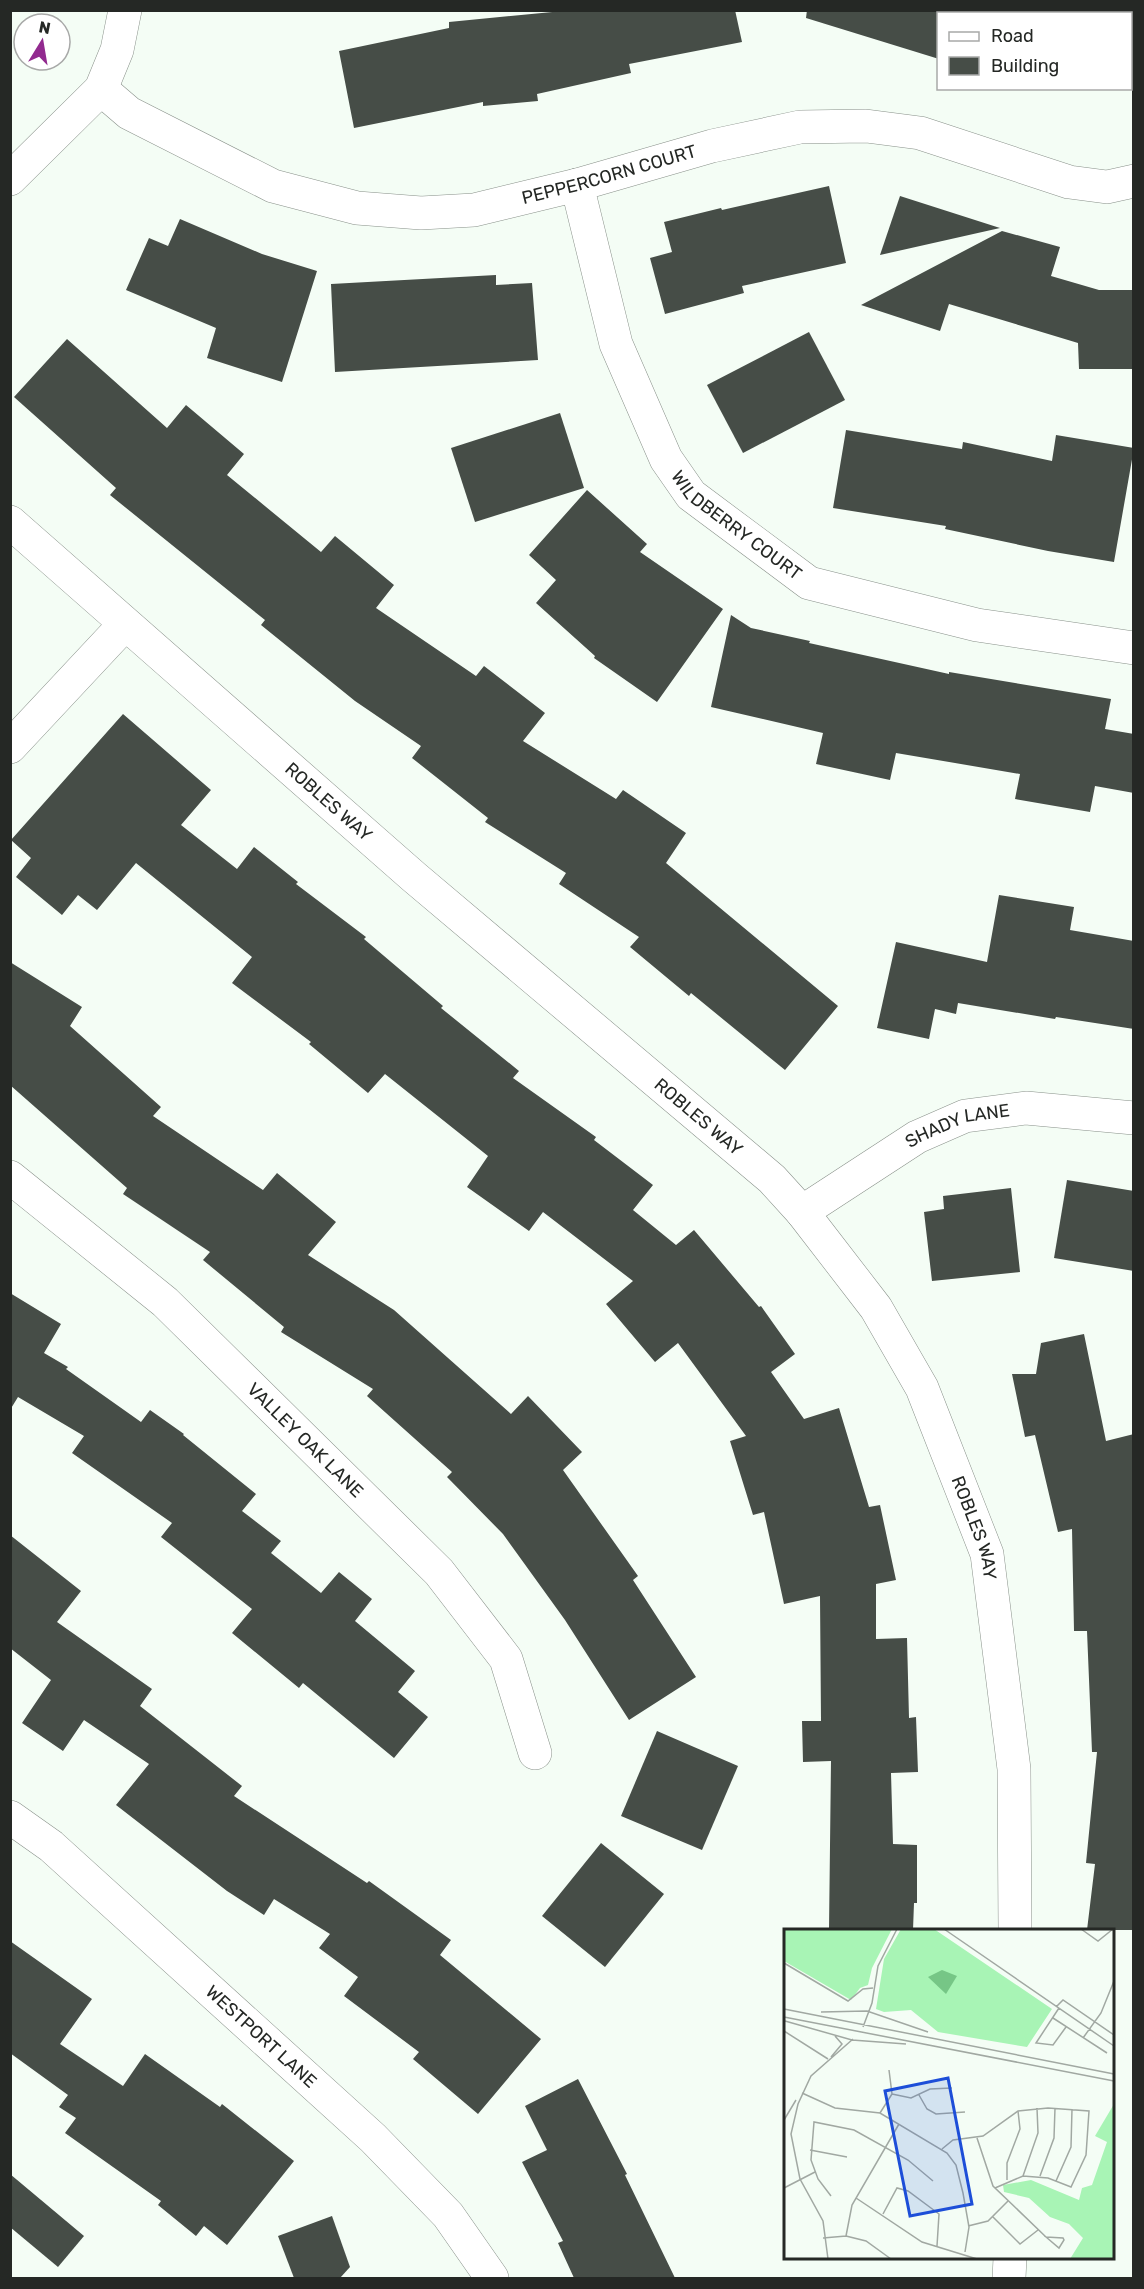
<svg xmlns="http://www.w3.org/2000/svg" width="1144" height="2289" font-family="Rubik,sans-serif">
	<rect width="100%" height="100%" fill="#f4fdf5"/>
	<g fill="#464d47">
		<path d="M573 10H735L742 42 629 64 631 73 537 94 538 101 483 106V102L354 128 339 51 449 28V22Z"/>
		<path d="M807 10H939V59L806 18Z"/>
		<path d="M829 186 846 263 742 286 744 293 665 314 650 258 672 252 664 222 721 208 722 210Z"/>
		<path d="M900 196 1000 228 880 255Z"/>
		<path d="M180 219 262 254 317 271 282 382 207 358 216 328 126 290 149 238 168 246Z"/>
		<path d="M1002 231 1060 247 1051 276 1099 290H1134V369H1079L1078 343 949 304 940 331 861 305Z"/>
		<path d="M496 275V285L532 283 538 360 335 372 331 284Z"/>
		<path d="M809 332 845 400 743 453 707 385Z"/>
		<path d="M67 339 167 428 186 405 244 454 227 475 321 552 335 536 394 585 376 608 476 676 484 666 545 713 523 741 616 799 623 790 686 833 666 863 838 1006 785 1070 691 993 689 996 630 947 639 937 559 884 566 873 485 822 488 818 412 758 421 746 355 701 261 625 265 620 110 495 116 488 14 397Z"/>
		<path d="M560 413 584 488 475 522 451 448Z"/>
		<path d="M846 430 962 449 963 442 1052 461 1056 435 1134 448 1114 562 1048 551 945 529 946 526 833 508Z"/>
		<path d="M587 490 647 544 640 552 723 609 657 702 594 658 595 656 536 603 556 580 529 555Z"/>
		<path d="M731 615 751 628 810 641 809 643 949 674V672L1111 699 1105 729 1134 734V793L1095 786 1090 812 1015 799 1020 774 896 753 890 780 816 764 823 733 711 707Z"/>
		<path d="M123 714 211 790 181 825 237 869 254 847 298 882 296 884 366 937 364 939 443 1006 441 1008 519 1071 513 1078 596 1137 594 1140 653 1185 633 1210 676 1245 694 1230 759 1307 761 1306 795 1354 771 1372 804 1419 839 1408 869 1507 880 1505 896 1580 876 1584V1639L907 1638 909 1718 916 1717 918 1772 891 1773 893 1844 917 1845V1903H914L913 1930H829L831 1761 803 1762 802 1721H821L820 1596 784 1604 764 1512 753 1515 730 1441 746 1436 678 1343 655 1362 606 1304 633 1281 543 1212 529 1231 467 1187 488 1156 385 1074 368 1093 309 1044 311 1042 232 983 252 957 136 863 97 910 78 895 62 915 16 877 31 858 11 840Z"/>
		<path d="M999 895 1074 907 1070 930 1134 941V1029L1056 1017 1055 1019 958 1003 956 1014 935 1009 929 1039 877 1028 896 942 987 962Z"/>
		<path d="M10 962 82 1007 70 1026 161 1107 153 1116 263 1190 277 1173 336 1222 308 1255 394 1310 511 1414 528 1396 582 1452 563 1470 638 1576 633 1580 696 1677 629 1720 565 1620 503 1534 447 1477 452 1472 367 1396 373 1389 281 1332 284 1327 203 1260 210 1252 123 1194 127 1188 10 1085Z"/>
		<path d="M1067 1180 1134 1191V1271L1054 1258Z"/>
		<path d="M1011 1188 1020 1272 932 1281 924 1212 944 1209 943 1196Z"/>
		<path d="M10 1293 61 1324 44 1353 68 1367 66 1369 141 1422 150 1410 184 1434 183 1435 256 1494 242 1511 281 1541 271 1553 321 1593 339 1572 372 1599 355 1621 415 1671 398 1692 428 1717 394 1758 303 1683 299 1688 232 1633 252 1609 161 1537 172 1523 72 1453 84 1436 18 1397 10 1410Z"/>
		<path d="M1084 1334 1106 1441 1134 1434V1930H1087L1095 1864 1086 1863 1097 1752H1092L1087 1631H1074L1072 1529 1058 1532 1035 1435 1025 1437 1012 1374H1036L1041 1343Z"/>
		<path d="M10 1535 81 1591 57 1622 152 1689 140 1706 242 1786 234 1796 367 1883 369 1881 451 1940 440 1955 541 2039 478 2114 413 2059 419 2052 344 1996 358 1977 319 1948 330 1934 274 1899 264 1915 227 1891 116 1805 149 1764 84 1720 63 1751 22 1723 51 1680 10 1648Z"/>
		<path d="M657 1731 738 1766 702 1850 621 1816Z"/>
		<path d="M601 1843 664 1894 605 1967 542 1916Z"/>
		<path d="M10 1941 92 1999 60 2044 123 2086 145 2054 220 2107 222 2104 294 2161 227 2245 204 2226 196 2236 158 2205 161 2201 65 2133 76 2118 59 2107 68 2095 10 2053Z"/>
		<path d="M578 2079 627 2174 625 2175 675 2278H574L558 2243 563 2241 522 2162 547 2150 525 2106Z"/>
		<path d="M10 2174 84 2236 58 2267 10 2227Z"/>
		<path d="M332 2216 350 2267 340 2278H294L278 2236Z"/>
	</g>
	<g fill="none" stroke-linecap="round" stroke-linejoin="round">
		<defs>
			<g id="minor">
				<path id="s1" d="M101 89 129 113 273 186 357 208 421 213 474 210 577 185 712 146 800 127 866 126 920 133 1069 182 1107 187 1134 181"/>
				<path d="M10 179 101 89 117 50 125 10"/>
				<path id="s2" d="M577 185 616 344 666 459 691 495 809 583 977 625 1134 648"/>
				<path id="s3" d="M10 522 414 877 772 1179 802 1212 876 1308 922 1388 987 1554 1014 1769 1015 1930"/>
				<path d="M10 747 125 624"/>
				<path id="s4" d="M10 1177 165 1302 439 1572 506 1659 535 1753"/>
				<path id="s5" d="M802 1212 917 1137 965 1116 1026 1108 1134 1118"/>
				<path id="s6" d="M10 1817 51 1846 373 2138 448 2215 492 2278"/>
				<path d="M1009 2278 1010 2258"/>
			</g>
		</defs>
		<use href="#minor" stroke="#89918a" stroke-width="34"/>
		<use href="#minor" stroke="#fff" stroke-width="33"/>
	</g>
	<g text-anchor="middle" stroke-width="6" stroke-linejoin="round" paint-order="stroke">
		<g font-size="18" fill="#252825" stroke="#fff">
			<text dy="6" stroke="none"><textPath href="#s1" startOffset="542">PEPPERCORN COURT</textPath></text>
			<text dy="6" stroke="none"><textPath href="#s2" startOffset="387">WILDBERRY COURT</textPath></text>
			<text dy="6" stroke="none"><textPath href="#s3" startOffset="424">ROBLES WAY</textPath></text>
			<text dy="6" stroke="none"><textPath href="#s3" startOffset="910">ROBLES WAY</textPath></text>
			<text dy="6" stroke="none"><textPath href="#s5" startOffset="180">SHADY LANE</textPath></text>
			<text dy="6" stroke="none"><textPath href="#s4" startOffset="396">VALLEY OAK LANE</textPath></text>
			<text dy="6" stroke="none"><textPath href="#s3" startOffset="1414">ROBLES WAY</textPath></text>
			<text dy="6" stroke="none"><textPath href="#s6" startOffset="334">WESTPORT LANE</textPath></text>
		</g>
	</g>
	<g transform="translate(784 1929)">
		<rect width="330" height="330" fill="#f4fdf5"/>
		<path d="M0 0H108L88 39 84 56 76 59 67 71 0 32ZM117 0H150L268 80 243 118 154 103 127 81 100 83 92 80 100 30ZM330 175V330H286L299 309 285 295 266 288 245 269 220 263 219 256 247 251 295 271 298 259 308 256 323 213 311 207Z" fill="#a8f4b5"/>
		<path d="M158 41 173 47 162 65 144 48Z" fill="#76c686"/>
		<path fill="none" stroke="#a1a8a2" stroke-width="1.5" d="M160 0 330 117M193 0H214M297 0 314 12 329 0M0 34 64 72 79 60 89 59M272 78 279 71 330 106M275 79 252 114 269 116 282 98M0 80 330 145M37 83 83 82 144 103M0 88 330 152M269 89 323 124M1 92 68 111 122 115M79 98 88 74 94 37 113 0M0 102 44 130M299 109 317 84 330 52M47 128 58 115 51 107M18 164 51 179 96 184 163 224 172 236 179 264 185 298 181 323M108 165 127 169 146 160 168 159M135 166 143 180 152 185 181 183M96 184 108 165 105 141M0 191 12 171M193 209 209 257 262 308M158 220 169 211 199 207 234 182 264 179 305 182 302 226 287 258 264 249 239 247 211 259M26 221 63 228M239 247 254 204 253 179M256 247 270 209 271 179M223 251V234L236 200 234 182M272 252 287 218 288 180M0 259 31 243M47 267 34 250 27 231 30 193 70 201 124 231 149 252M72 269 138 313 193 330M99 285 113 259 124 262 155 285 153 317M209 288 236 315 254 301M184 297 204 292 224 272M62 307 68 276 115 195M262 308 279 309 280 311 275 319ZM39 309 62 307 82 312 107 330M44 330 39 292 16 250 7 205 14 175 27 147 69 110"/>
		<path fill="#1d4ed8" fill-opacity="0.15" stroke="#1d4ed8" stroke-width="3" d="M164 149 188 275 126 287 101 162Z"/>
		<rect width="330" height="330" fill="none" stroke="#252825" stroke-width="3"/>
	</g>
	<rect width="1144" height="2289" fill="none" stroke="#252825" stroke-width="24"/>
	<rect x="937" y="12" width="195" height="78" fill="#ffffff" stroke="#a8a9a8" stroke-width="1.5"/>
	<rect x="949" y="32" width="30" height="9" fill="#ffffff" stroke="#a8a9a8" stroke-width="1.5"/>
	<text x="991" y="42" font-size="18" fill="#252825">Road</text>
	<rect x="949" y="57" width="30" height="18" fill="#464d47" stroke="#a8a9a8" stroke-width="1.5"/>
	<text x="991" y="72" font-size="18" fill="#252825">Building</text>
	<g transform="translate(42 42) rotate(11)"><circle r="28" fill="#ffffff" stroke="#a8a9a8" stroke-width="1.5"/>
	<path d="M0-4.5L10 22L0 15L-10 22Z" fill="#922a8f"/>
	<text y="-9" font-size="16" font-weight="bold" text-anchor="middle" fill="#252825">N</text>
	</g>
</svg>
